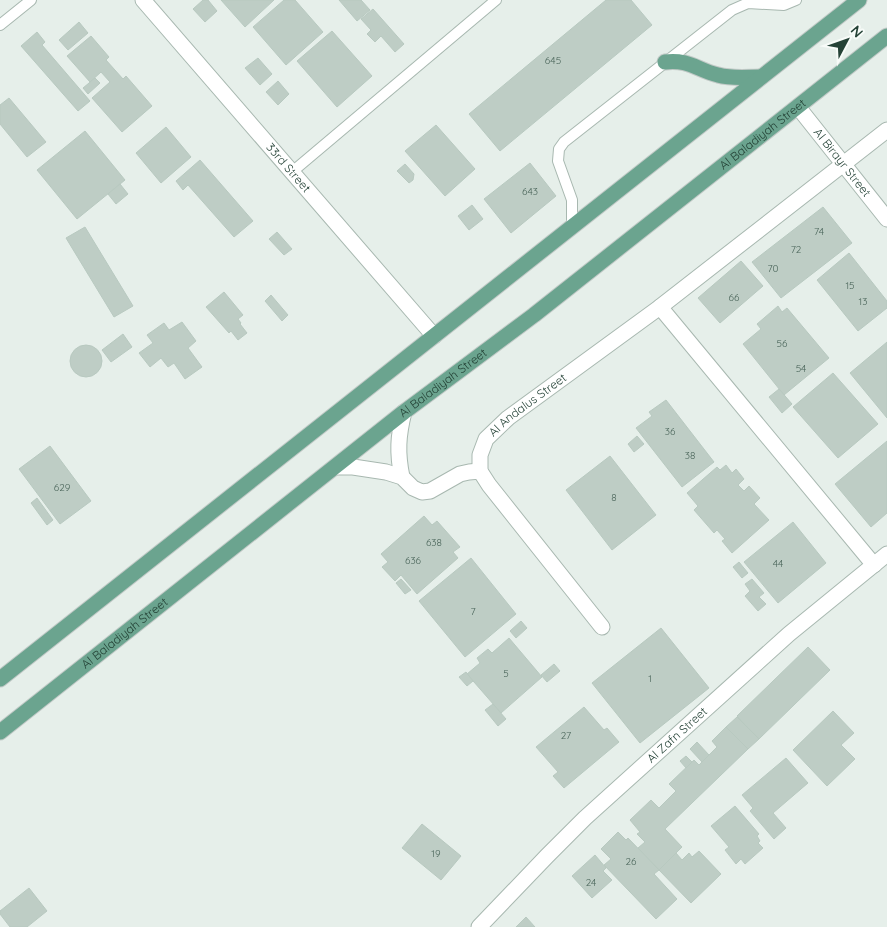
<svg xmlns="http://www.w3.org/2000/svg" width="887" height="927" font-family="Quicksand,sans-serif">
	<rect width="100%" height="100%" fill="#e6efea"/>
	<g fill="#becdc5" stroke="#b8c9c0">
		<path d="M203 0H208L217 11 205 22 193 9Z"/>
		<path d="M221 0H274L245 27Z"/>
		<path d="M284 0H295L323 32 286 65 253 27Z"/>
		<path d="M339 0H361L370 10 357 21Z"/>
		<path d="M606 0H631L652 25 500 151 469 114Z"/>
		<path d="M373 9 404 44 395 52 381 36 375 42 367 34 371 30 361 19Z"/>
		<path d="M79 22 88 33 68 50 59 40Z"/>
		<path d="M332 31 372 76 337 107 297 61Z"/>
		<path d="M37 32 45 42 42 45 90 101 78 111 21 46Z"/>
		<path d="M91 36 109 57 106 60 123 79 126 76 152 106 122 132 92 98 110 82 101 72 90 82 67 56Z"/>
		<path d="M258 58 272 74 260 85 245 68Z"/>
		<path d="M95 78 100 83 88 94 83 88Z"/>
		<path d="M278 81 289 94 278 105 266 92Z"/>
		<path d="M9 98 46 142 27 157 0 124V105Z"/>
		<path d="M436 125 475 169 445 196 405 151Z"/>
		<path d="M166 127 191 157 161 183 136 153Z"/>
		<path d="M85 131 125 180 77 219 37 170Z"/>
		<path d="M200 160 253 221 234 237 188 185 183 190 176 181Z"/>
		<path d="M530 163 556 196 511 233 484 199Z"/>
		<path d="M405 164 414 174 413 180 409 183 397 171Z"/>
		<path d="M120 184 128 194 116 204 108 194Z"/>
		<path d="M472 205 483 219 469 230 458 216Z"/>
		<path d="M823 207 852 243 781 298 752 262Z"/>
		<path d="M85 227 133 306 114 317 66 238Z"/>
		<path d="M277 232 292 249 284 255 269 239Z"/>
		<path d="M849 253 887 301V308L858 331 817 280Z"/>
		<path d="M741 261 763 286 720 323 698 298Z"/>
		<path d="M224 292 243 315 238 319 241 323 240 324 247 333 238 340 231 331 229 333 206 307Z"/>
		<path d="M271 295 288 315 282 321 265 301Z"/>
		<path d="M778 306 782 312 787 308 829 358 784 395 743 344 761 329 757 324Z"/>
		<path d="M182 322 196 341 188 348 202 367 185 379 174 363 168 367 161 358 150 367 139 353 153 343 147 335 164 323 169 330Z"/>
		<path d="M123 334 132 347 111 362 102 350Z"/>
		<path d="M887 342V418L850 373Z"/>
		<circle cx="86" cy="361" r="16"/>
		<path d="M833 373 878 424 838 458 793 407Z"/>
		<path d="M779 389 792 404 782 413 769 397Z"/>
		<path d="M666 400 714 462 682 487 636 428 652 416 649 412Z"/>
		<path d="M637 436 644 444 634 452 628 444Z"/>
		<path d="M887 441V513L871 527 835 484Z"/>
		<path d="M50 446 91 501 60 524 19 469Z"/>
		<path d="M610 456 656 515 612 550 566 490Z"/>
		<path d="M726 465 732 473 736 469 744 479 738 485 744 491 749 486 760 498 754 504 769 520 732 553 722 541 725 539 717 530 714 533 694 510 698 506 687 493 717 467 720 470Z"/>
		<path d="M37 498 53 520 47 525 31 503Z"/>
		<path d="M424 516 432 525 437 521 460 547 453 552 458 558 417 594 401 575 395 581 382 567 388 562 381 554Z"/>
		<path d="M793 522 826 563 778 603 744 562Z"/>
		<path d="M471 558 516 614 465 657 419 601Z"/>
		<path d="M739 562 748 573 742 578 733 567Z"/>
		<path d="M401 579 411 590 405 594 396 583Z"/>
		<path d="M752 579 764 593 759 597 766 604 758 611 745 596 750 591 745 584Z"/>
		<path d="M521 621 527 628 516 638 510 631Z"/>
		<path d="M661 628 709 688 640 743 592 683Z"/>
		<path d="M509 638 542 677 501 713 467 674 480 663 477 658 488 649 492 653Z"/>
		<path d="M808 647 830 670 759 739 737 716Z"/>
		<path d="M554 664 560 671 547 682 541 675Z"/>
		<path d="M466 672 473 681 467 686 459 677Z"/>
		<path d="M493 704 506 719 498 726 485 710Z"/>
		<path d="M584 707 604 730 607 728 619 742 564 788 553 776 558 772 536 747Z"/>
		<path d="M833 711 854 733 841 745 855 759 827 786 793 750Z"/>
		<path d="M737 717 759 739 748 749 726 727Z"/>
		<path d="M726 727 748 749 665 829 682 847 659 870 638 848 645 842 637 834 640 832 630 820 651 800 659 808 676 791 669 784 694 760 699 765 717 747 712 741Z"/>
		<path d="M697 742 709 755 702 762 690 749Z"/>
		<path d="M686 756 692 762 686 768 680 761Z"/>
		<path d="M786 758 808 783 773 813 786 828 774 839 750 811 753 808 742 795Z"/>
		<path d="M735 806 759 834 757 836 760 841 758 843 763 848 745 864 741 859 736 864 725 850 729 847 711 826Z"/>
		<path d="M422 824 461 856 441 880 402 848Z"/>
		<path d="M618 832 626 840 628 838 659 870 654 874 677 899 656 919 604 865 611 859 601 849Z"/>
		<path d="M699 851 721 874 691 903 659 870 676 853 682 860 689 853 692 857Z"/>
		<path d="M595 855 606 868 603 871 612 880 592 898 572 876Z"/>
		<path d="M29 888 47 911 27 927H10L0 914V911Z"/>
		<path d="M526 917 535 927H516Z"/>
	</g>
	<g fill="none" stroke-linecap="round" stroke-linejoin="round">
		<defs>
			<g id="service">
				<path d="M0 25 31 0"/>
				<path d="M292 172 496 0"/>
				<path d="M572 226V200L558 161 559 149 564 142 732 10 748 3 784 5 796 0"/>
			</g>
			<g id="minor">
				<path id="s1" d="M143 0 434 336"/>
				<path id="s2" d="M798 107 887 219"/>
				<path d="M660 307 874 565"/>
				<path d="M337 467H353L386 472 402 477 413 488 422 492 430 491 460 474 469 472 480 471"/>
				<path d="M402 477C397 453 398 436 404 412"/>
				<path id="s3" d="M602 627 489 485 480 471V455L486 439 508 418 660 307 887 130"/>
				<path id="s4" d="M479 927 547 856 585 818 789 634 887 554"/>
			</g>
			<g id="primary">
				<path d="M665 62C689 59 697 70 718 75 732 79 747 77 761 77"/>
				<path d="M0 679 859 0"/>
				<path id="s5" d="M0 732 404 412 534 315 887 36"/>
			</g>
		</defs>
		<use href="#service" stroke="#a8b8b0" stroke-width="12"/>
		<use href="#minor" stroke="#a8b8b0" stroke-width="17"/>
		<use href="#primary" stroke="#c2cac7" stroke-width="17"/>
		<use href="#service" stroke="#fff" stroke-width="10"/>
		<use href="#minor" stroke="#fff" stroke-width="15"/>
		<use href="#primary" stroke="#6ba48f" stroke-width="15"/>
	</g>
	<g text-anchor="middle" stroke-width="5" stroke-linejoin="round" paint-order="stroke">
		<g font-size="10" fill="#4a655a">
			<text x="553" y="64">645</text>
			<text x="530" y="195">643</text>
			<text x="819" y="235">74</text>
			<text x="796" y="253">72</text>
			<text x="773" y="272">70</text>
			<text x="850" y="289">15</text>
			<text x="734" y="301">66</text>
			<text x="863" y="305">13</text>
			<text x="782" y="347">56</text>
			<text x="801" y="372">54</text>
			<text x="670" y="435">36</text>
			<text x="690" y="459">38</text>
			<text x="62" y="491">629</text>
			<text x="614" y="501">8</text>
			<text x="434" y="546">638</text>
			<text x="413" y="564">636</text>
			<text x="778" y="567">44</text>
			<text x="473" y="615">7</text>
			<text x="506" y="677">5</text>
			<text x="650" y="682">1</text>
			<text x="566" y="739">27</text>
			<text x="436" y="857">19</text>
			<text x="631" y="865">26</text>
			<text x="591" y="886">24</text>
		</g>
		<g font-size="12" fill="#244236" stroke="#f7fbf8">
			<text dy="4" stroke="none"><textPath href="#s5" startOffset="969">Al Baladiyah Street</textPath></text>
			<text dy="4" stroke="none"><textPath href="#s2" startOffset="71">Al Birayr Street</textPath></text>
			<text dy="4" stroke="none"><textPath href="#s1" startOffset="222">33rd Street</textPath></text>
			<text dy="4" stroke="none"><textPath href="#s5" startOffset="564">Al Baladiyah Street</textPath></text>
			<text dy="4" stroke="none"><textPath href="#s3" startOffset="285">Al Andalus Street</textPath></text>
			<text dy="4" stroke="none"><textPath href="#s5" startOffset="159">Al Baladiyah Street</textPath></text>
			<text dy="4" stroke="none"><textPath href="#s4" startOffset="276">Al Zafn Street</textPath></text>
		</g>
	</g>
	<g transform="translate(847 40) rotate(49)" stroke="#f7fbf8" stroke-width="4" paint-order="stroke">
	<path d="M0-4L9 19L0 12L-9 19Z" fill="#244236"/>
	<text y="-8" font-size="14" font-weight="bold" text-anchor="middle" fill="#244236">N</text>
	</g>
</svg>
